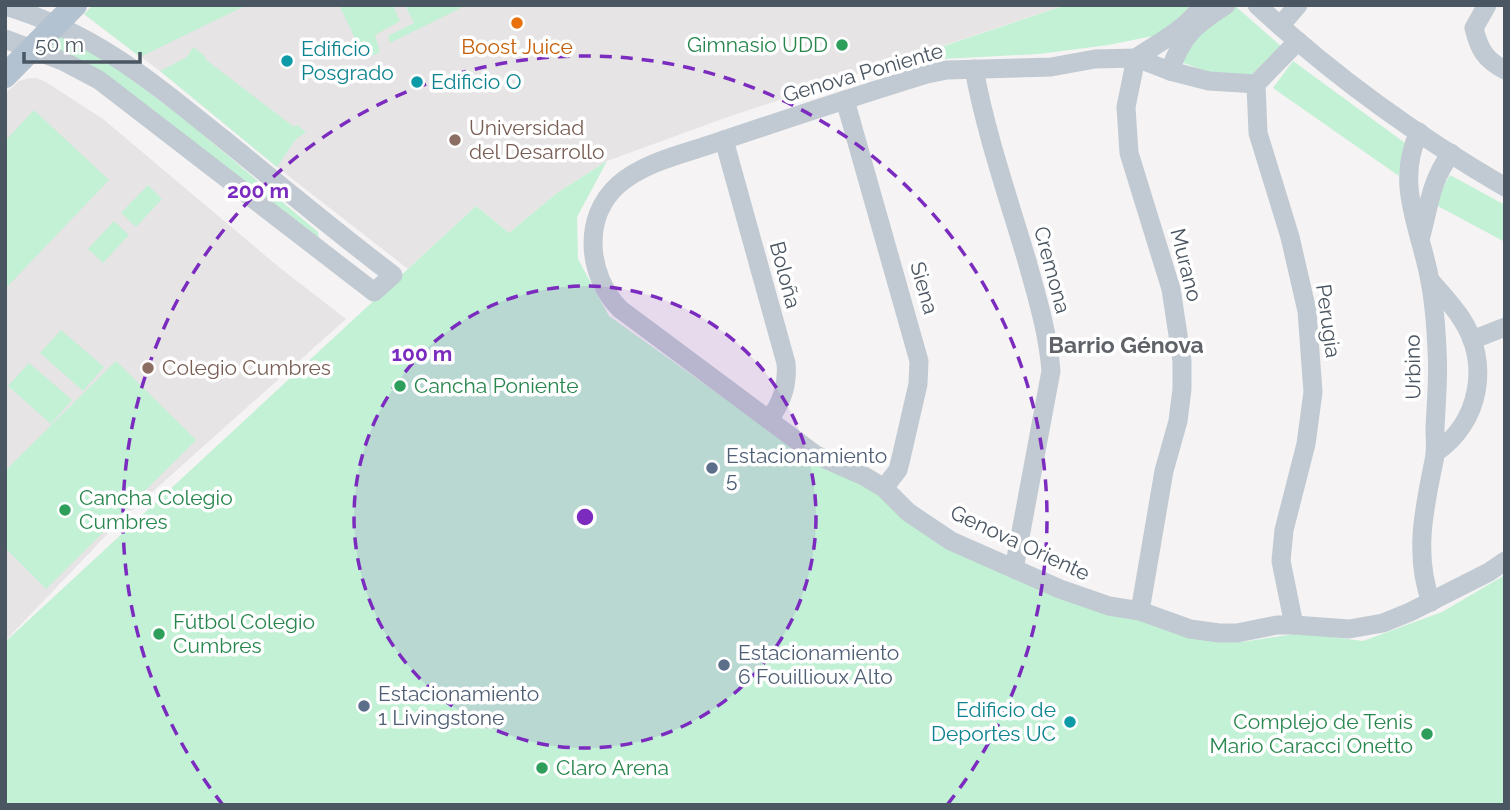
<svg xmlns="http://www.w3.org/2000/svg" width="1510" height="810" font-family="Raleway,sans-serif">
	<rect width="100%" height="100%" fill="#f5f3f3"/>
	<g fill="#e6e4e5">
		<path d="M93 5H1066L725 118 607 161 557 193 509 233 476 206 408 269 277 167 160 71 84 14Z"/>
		<path d="M29 78H36L46 82 103 119 280 268 346 319 122 519 5 641V94L19 81Z"/>
	</g>
	<g fill="#c3f1d5">
		<path d="M93 5H247L140 57 84 14Z"/>
		<path d="M339 5H393L400 21 375 35 380 52 365 59Z"/>
		<path d="M405 5H467L390 43 388 36 414 23Z"/>
		<path d="M1066 5H1194L1158 35 1108 45 1039 54 942 59 938 48Z"/>
		<path d="M1234 5 1281 46 1251 75 1214 74 1181 62 1191 38Z"/>
		<path d="M58 34 117 68 189 123 318 232 319 238 127 91 49 43Z"/>
		<path d="M193 47 206 57 205 59 294 127 297 125 306 132 296 139 277 167 160 71 187 57Z"/>
		<path d="M1293 61 1405 143 1399 176 1273 88Z"/>
		<path d="M34 110 109 180 5 289V141Z"/>
		<path d="M607 161 577 217 578 259 609 316 765 427 861 480 945 543 1242 642 1301 633 1363 641 1442 612 1505 575V805H5V642L476 206 509 233 557 193Z"/>
		<path d="M1450 175 1505 205V242L1434 204Z"/>
		<path d="M148 185 162 199 136 227 121 213Z"/>
		<path d="M114 221 129 235 103 263 88 249Z"/>
		<path d="M61 330 104 367 83 391 40 353Z"/>
		<path d="M116 361 196 440 46 589 5 548V471Z"/>
		<path d="M29 363 72 400 51 424 8 386Z"/>
	</g>
	<g fill="none" stroke-linecap="round" stroke-linejoin="round">
		<g stroke="#c1cad2" stroke-width="19">
			<path d="M1257 5C1331 74 1417 136 1505 187"/>
			<path d="M1487 5 1474 28C1479 49 1485 60 1505 70"/>
			<path d="M5 6C95 33 151 81 222 138 279 184 335 231 393 275L374 292 99 80 63 61 5 39"/>
			<path d="M1280 26 1298 5"/>
			<path d="M974 69C986 134 1008 197 1027 261 1037 297 1048 333 1051 371L1014 569"/>
			<path d="M1170 71C1182 35 1195 25 1226 5"/>
			<path d="M1256 84 1209 81 1170 71 1136 58 1095 59 1051 67 947 70 927 74C856 96 786 119 715 143 683 154 644 162 618 185 582 218 587 275 620 309L816 455 864 476 884 488 908 512 951 541 1060 589 1109 606 1140 611 1190 629 1219 633H1237L1277 625H1294L1349 629 1383 623 1410 612 1489 572 1505 561"/>
			<path d="M845 100 919 361 918 384 901 458 898 470 884 488"/>
			<path d="M1419 132C1395 183 1419 225 1429 276 1434 300 1436 326 1437 350 1439 377 1436 403 1435 429 1435 438 1436 447 1435 456 1425 505 1413 553 1431 602"/>
			<path d="M724 140 786 363C788 385 782 402 769 420"/>
			<path d="M1421 236C1430 202 1430 183 1451 153"/>
			<path d="M1430 280C1440 292 1452 304 1461 318 1491 363 1480 423 1435 453"/>
			<path d="M1472 340 1505 327"/>
			<path d="M1140 611 1164 471 1178 421 1182 389V361L1171 289 1129 153 1126 107 1136 58C1161 41 1185 30 1203 5"/>
			<path d="M1294 625 1281 561 1284 530 1306 444 1313 392 1307 311 1290 237 1258 133 1256 84 1298 41"/>
		</g>
		<path stroke="#b3c2d1" stroke-width="24" d="M5 76 75 5"/>
	</g>
	<circle cx="585" cy="517" r="231" fill="#7b2cbf" fill-opacity=".12"/>
	<g fill="none" stroke="#7b2cbf" stroke-width="3.5" stroke-dasharray="12 9">
		<circle cx="585" cy="517" r="231"/>
		<path d="M223 805A462 462 0 1 1 947 805"/>
	</g>
	<circle fill="#e8710a" stroke="#fff" stroke-width="2.5" cx="517" cy="23" r="7"/>
	<g fill="#2e9e5b" stroke="#fff" stroke-width="2.5">
		<circle cx="842" cy="45" r="7"/>
		<circle cx="400" cy="386" r="7"/>
		<circle cx="65" cy="510" r="7"/>
		<circle cx="159" cy="634" r="7"/>
		<circle cx="1427" cy="734" r="7"/>
		<circle cx="542" cy="768" r="7"/>
	</g>
	<g fill="#0f9aa8" stroke="#fff" stroke-width="2.5">
		<circle cx="287" cy="61" r="7"/>
		<circle cx="417" cy="82" r="7"/>
		<circle cx="1070" cy="722" r="7"/>
	</g>
	<g fill="#8d6e63" stroke="#fff" stroke-width="2.5">
		<circle cx="455" cy="140" r="7"/>
		<circle cx="148" cy="368" r="7"/>
	</g>
	<g fill="#5c6f8a" stroke="#fff" stroke-width="2.5">
		<circle cx="712" cy="468" r="7"/>
		<circle cx="724" cy="665" r="7"/>
		<circle cx="364" cy="706" r="7"/>
	</g>
	<g text-anchor="middle" stroke-width="7" stroke-linejoin="round" paint-order="stroke">
		<g font-size="21" fill="#27864d" stroke="#fff" text-anchor="start">
			<text x="828" y="52" text-anchor="end">Gimnasio UDD</text>
			<text x="414" y="393">Cancha Poniente</text>
			<text x="79" y="505">Cancha Colegio<tspan x="79" dy="24">Cumbres</tspan></text>
			<text x="173" y="629">Fútbol Colegio<tspan x="173" dy="24">Cumbres</tspan></text>
			<text x="1413" y="729" text-anchor="end">Complejo de Tenis<tspan x="1413" dy="24">Mario Caracci Onetto</tspan></text>
			<text x="556" y="775">Claro Arena</text>
		</g>
		<g font-size="21" fill="#c56008" stroke="#fff">
			<text x="517" y="54">Boost Juice</text>
		</g>
		<g font-size="21" fill="#0d838f" stroke="#fff" text-anchor="start">
			<text x="301" y="56">Edificio<tspan x="301" dy="24">Posgrado</tspan></text>
			<text x="431" y="89">Edificio O</text>
			<text x="1056" y="717" text-anchor="end">Edificio de<tspan x="1056" dy="24">Deportes UC</tspan></text>
		</g>
		<g font-size="21" fill="#4a5661" stroke="#fff">
			<text transform="translate(863 73) rotate(-16)" y="7">Genova Poniente</text>
			<text transform="translate(1186 265) rotate(76)" y="7">Murano</text>
			<text transform="translate(1052 270) rotate(75)" y="7">Cremona</text>
			<text transform="translate(785 275) rotate(75)" y="7">Boloña</text>
			<text transform="translate(924 288) rotate(74)" y="7">Siena</text>
			<text transform="translate(1328 321) rotate(82)" y="7">Perugia</text>
			<text transform="translate(1413 367) rotate(-91)" y="7">Urbino</text>
			<text transform="translate(1020 543) rotate(25)" y="7">Genova Oriente</text>
		</g>
		<g font-size="21" fill="#785e54" stroke="#fff" text-anchor="start">
			<text x="469" y="135">Universidad<tspan x="469" dy="24">del Desarrollo</tspan></text>
			<text x="162" y="375">Colegio Cumbres</text>
		</g>
		<g font-size="21" fill="#4e5e75" stroke="#fff" text-anchor="start">
			<text x="726" y="463">Estacionamiento<tspan x="726" dy="24">5</tspan></text>
			<text x="738" y="660">Estacionamiento<tspan x="738" dy="24">6 Fouillioux Alto</tspan></text>
			<text x="378" y="701">Estacionamiento<tspan x="378" dy="24">1 Livingstone</tspan></text>
		</g>
		<g font-size="23" font-weight="bold" fill="#5f6368" stroke="#fff">
			<text x="1126" y="353">Barrio Génova</text>
		</g>
	</g>
	<circle cx="585" cy="517" r="10" fill="#7b2cbf" stroke="#fff" stroke-width="3.5"/>
	<g font-size="21" text-anchor="middle" font-weight="bold" fill="#7b2cbf" stroke="#fff" stroke-width="7" stroke-linejoin="round" paint-order="stroke">
		<text x="258" y="198">200 m</text>
		<text x="422" y="361">100 m</text>
	</g>
	<rect width="1510" height="810" fill="none" stroke="#4a5661" stroke-width="14"/>
	<path d="M24 52v10h116v-10" fill="none" stroke="#4a5661" stroke-width="3.5"/>
	<text x="35" y="52" font-size="21" fill="#4a5661" stroke="#ffffff" stroke-width="5" paint-order="stroke">50 m</text>
</svg>
